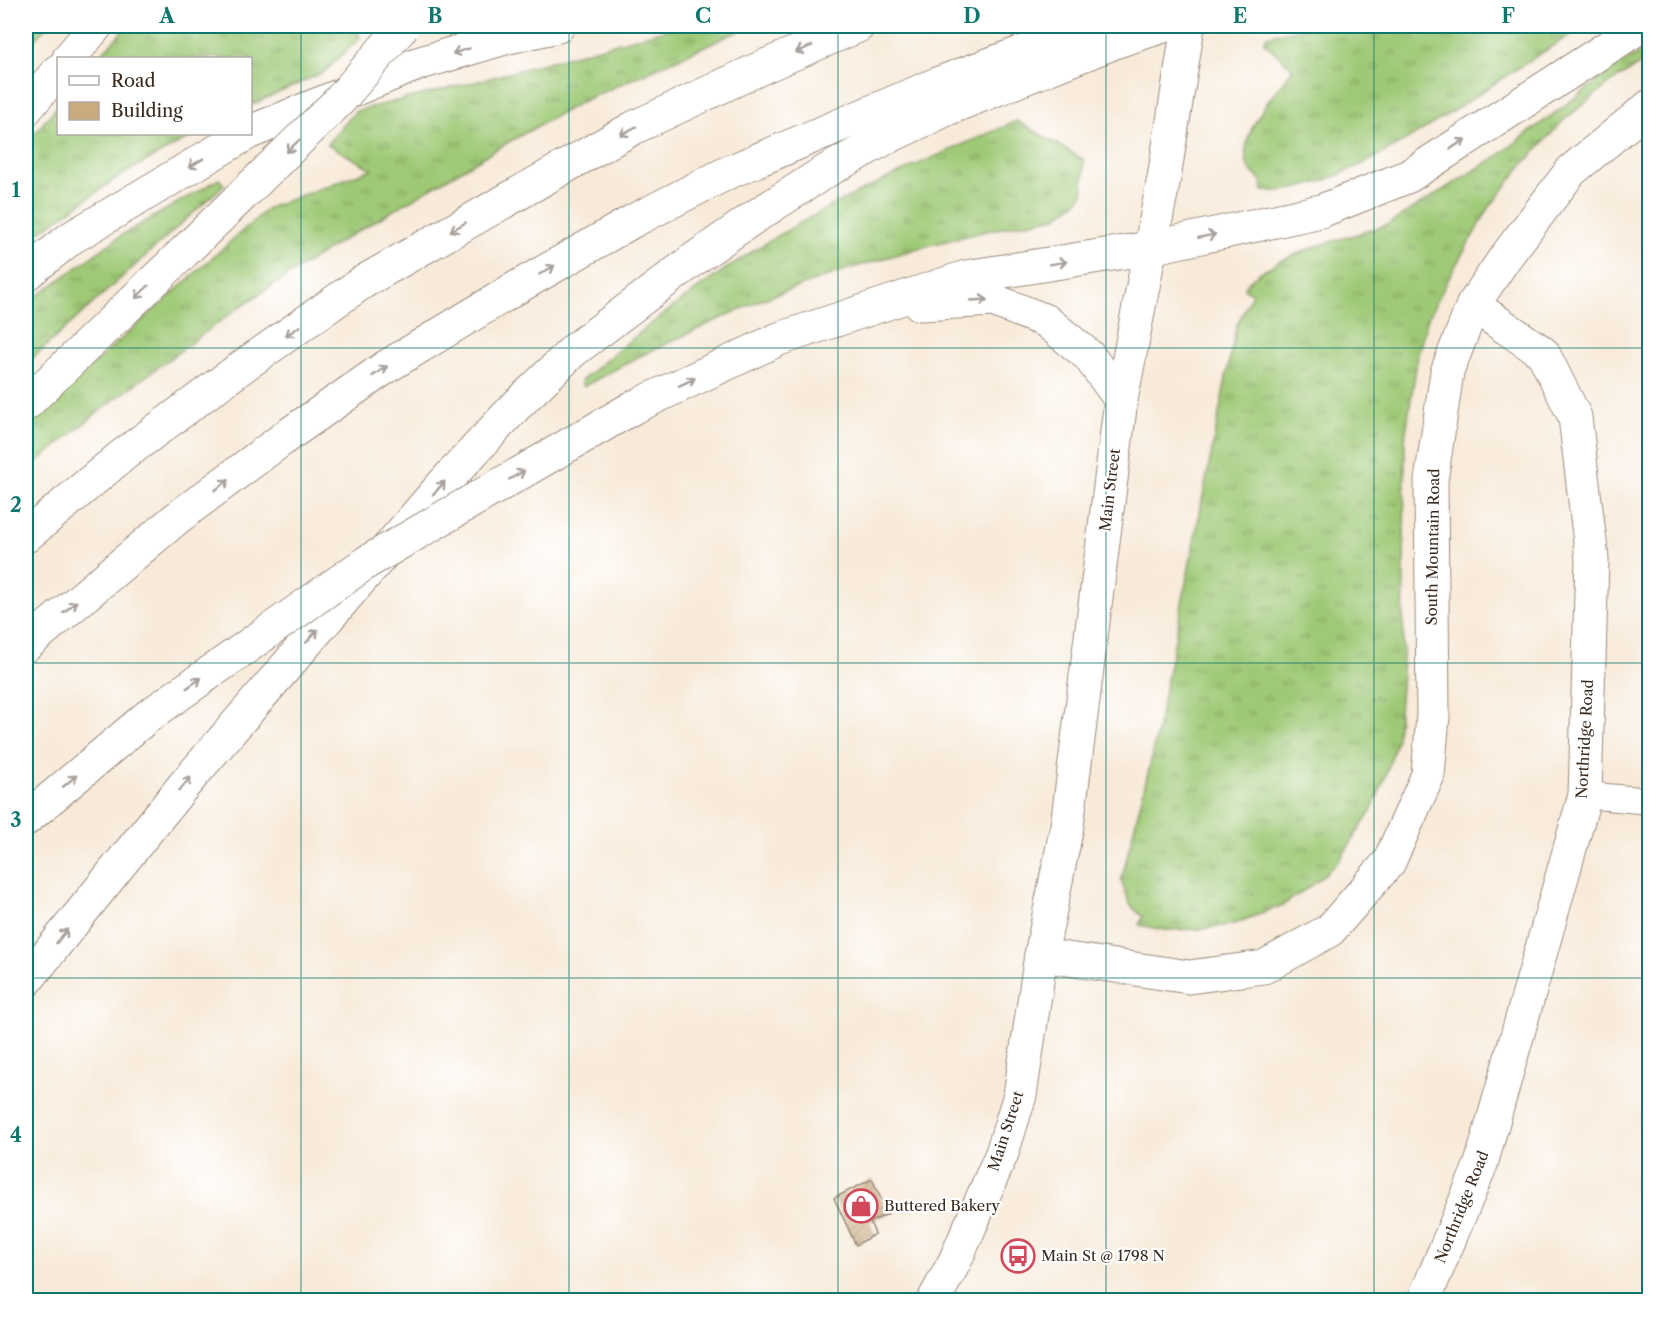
<svg xmlns="http://www.w3.org/2000/svg" width="1675" height="1326" font-family="'Libre Caslon Text',serif">
	<defs>
		<pattern id="grass-tufts" width="24" height="20" patternUnits="userSpaceOnUse" patternTransform="scale(1.5)"><rect width="24" height="20" fill="#9fc976"/><path d="M3 7l-1-3M5 7V3M7 7l1-3M15 17l-1-3M17 17v-4M19 17l1-3" fill="none" stroke="#83a360"/></pattern>
		<pattern id="park-dots" width="8" height="8" patternUnits="userSpaceOnUse" patternTransform="scale(1.5)"><rect width="8" height="8" fill="#9fc976"/><path d="M2 2h.1M6 6h.1" fill="none" stroke="#83a360" stroke-width="1.8" stroke-linecap="round"/></pattern>
		<pattern id="building-hatch" width="6" height="6" patternUnits="userSpaceOnUse" patternTransform="scale(1.5)"><rect width="6" height="6" fill="#caab80"/><path d="M-1 1l2-2M0 6l6-6M5 7l2-2" fill="none" stroke="#a58b68"/></pattern>
	</defs>
	<rect width="100%" height="100%" fill="#fff"/>
	<filter id="ink" filterUnits="userSpaceOnUse"><feTurbulence type="fractalNoise" baseFrequency=".0167" numOctaves="2"/><feDisplacementMap in="SourceGraphic" scale="12" xChannelSelector="R" yChannelSelector="G"/><feConvolveMatrix kernelMatrix="1 2 1 2 8 2 1 2 1" color-interpolation-filters="sRGB"/></filter>
	<filter id="wash" filterUnits="userSpaceOnUse"><feTurbulence type="fractalNoise" baseFrequency=".008" numOctaves="4" result="noise"/><feDisplacementMap in="SourceGraphic" scale="24" xChannelSelector="R" yChannelSelector="G"/><feGaussianBlur stdDeviation="1.35" result="paint"/><feColorMatrix in="noise" values="0 0 0 0 0 0 0 0 0 0 0 0 0 0 0 0 0 1.4 0 .05"/><feComposite in="paint" operator="in"/></filter>
	<g filter="url(#wash)">
		<rect width="100%" height="100%" fill="#f8ead9"/>
		<g fill="url(#grass-tufts)" stroke="#6d7a4a" stroke-width="1.5">
			<path d="M127 26H356L360 38 324 72 251 105 250 58H98Z"/>
			<path d="M679 26H750L583 101 507 143 338 243 238 308 102 409 26 471V424L268 208 372 169 327 144 356 111 479 81Z"/>
			<path d="M1314 26H1584C1549 48 1515 70 1480 93 1427 128 1327 197 1263 191L1262 181C1258 177 1251 173 1249 168 1233 138 1276 92 1293 69L1264 42 1267 36Z"/>
			<path d="M1649 48V59L1613 81 1564 120 1520 168 1489 208 1457 263 1428 318 1418 354 1405 439 1403 659 1397 739 1386 775 1372 810 1339 861 1315 883 1283 905 1234 924 1202 929 1164 930 1139 925 1143 917 1131 906 1121 881 1152 757 1236 327 1252 294 1244 288 1251 279 1261 272 1280 261 1317 246 1387 225 1499 155 1619 65Z"/>
			<path d="M58 105V134H196L123 174 26 241V144Z"/>
			<path d="M1017 121 1084 160 1083 193 1080 199 1057 217 986 231 922 247 842 271 758 301 638 357 583 387 581 381C633 337 687 294 744 257 829 201 924 161 1017 121Z"/>
			<path d="M219 179 224 185 26 364V304L122 235Z"/>
		</g>
		<path fill="url(#park-dots)" stroke="#6d7a4a" stroke-width="1.5" d="M26 26H47L26 49Z"/>
		<g id="blocks">
			<path fill="url(#building-hatch)" d="M872 1179 888 1214 870 1222 875 1234 856 1245 834 1198Z"/>
		</g>
	</g>
	<g filter="url(#ink)">
		<use href="#blocks" fill-opacity="0" stroke="#9a8a7c" stroke-width="1.5"/>
		<g fill="none" stroke-linecap="round" stroke-linejoin="round">
			<defs>
				<path id="street" d="M1585 795 1650 801"/>
				<g id="secondary">
					<path d="M69 58 96 26"/>
					<path d="M26 109 58 71"/>
					<path d="M1041 955 1189 977 1264 967 1330 930 1389 862 1428 775 1433 716 1431 481 1447 372 1473 305 1504 259 1571 171 1650 106"/>
					<path d="M934 1300 955 1261 1002 1153 1020 1095 1041 955 1067 826 1121 400 1164 178 1188 26"/>
					<path d="M1424 1300 1481 1164 1585 795 1592 559 1575 417 1543 353 1473 305"/>
				</g>
				<g id="highway">
					<path d="M250 132 417 64 505 38 558 26"/>
					<path d="M26 274 71 238 246 134"/>
					<path d="M920 304 993 300 1046 321 1088 355 1121 400"/>
					<path d="M26 404 184 252"/>
					<path d="M634 407 779 339 966 277 1150 248 1321 211 1409 176 1641 26"/>
					<path d="M26 536 123 455 246 364 363 282 633 128 765 66 858 26"/>
					<path d="M26 645 177 518 288 435 386 367 516 288 633 221 727 173 937 84 1093 26"/>
					<path d="M26 819 147 717"/>
					<path d="M26 981 184 785 444 483 514 408 573 351 697 257 753 218 823 173 884 139 947 109 1120 40 1163 26"/>
				</g>
			</defs>
			<use href="#street" stroke="#9a8a7c" stroke-width="28"/>
			<use href="#secondary" stroke="#9a8a7c" stroke-width="35"/>
			<use href="#highway" stroke="#9a8a7c" stroke-width="35"/>
			<use href="#street" stroke="#fff" stroke-width="26"/>
			<use href="#secondary" stroke="#fff" stroke-width="33"/>
			<use href="#highway" stroke="#fff" stroke-width="33"/>
			<defs>
				<g id="highway-bridge">
					<path d="M184 252 340 100 403 26"/>
					<path d="M147 717 367 562 634 407"/>
				</g>
			</defs>
			<use href="#highway-bridge" stroke="#9a8a7c" stroke-width="35" stroke-linecap="butt"/>
			<use href="#highway-bridge" stroke="#fff" stroke-width="33"/>
		</g>
		<defs><path id="oneway-shaft" d="M-6 0H5M1.5-3L5.5 0L1.5 3" fill="none" stroke-width="1.6" stroke-linecap="round" stroke-linejoin="round" transform="scale(1.5)"/></defs>
		<g stroke="#a79f9a">
			<use href="#oneway-shaft" transform="translate(804 49) rotate(157)"/>
			<use href="#oneway-shaft" transform="translate(461 51) rotate(163)"/>
			<use href="#oneway-shaft" transform="translate(628 131) rotate(152)"/>
			<use href="#oneway-shaft" transform="translate(1458 144) rotate(-33)"/>
			<use href="#oneway-shaft" transform="translate(293 146) rotate(136)"/>
			<use href="#oneway-shaft" transform="translate(196 163) rotate(149)"/>
			<use href="#oneway-shaft" transform="translate(458 227) rotate(150)"/>
			<use href="#oneway-shaft" transform="translate(1207 236) rotate(-12)"/>
			<use href="#oneway-shaft" transform="translate(1058 263) rotate(-9)"/>
			<use href="#oneway-shaft" transform="translate(547 270) rotate(-30)"/>
			<use href="#oneway-shaft" transform="translate(142 292) rotate(136)"/>
			<use href="#oneway-shaft" transform="translate(979 300) rotate(-3)"/>
			<use href="#oneway-shaft" transform="translate(293 331) rotate(145)"/>
			<use href="#oneway-shaft" transform="translate(380 371) rotate(-34)"/>
			<use href="#oneway-shaft" transform="translate(687 382) rotate(-25)"/>
			<use href="#oneway-shaft" transform="translate(517 475) rotate(-30)"/>
			<use href="#oneway-shaft" transform="translate(222 485) rotate(-37)"/>
			<use href="#oneway-shaft" transform="translate(439 488) rotate(-49)"/>
			<use href="#oneway-shaft" transform="translate(70 607) rotate(-40)"/>
			<use href="#oneway-shaft" transform="translate(312 636) rotate(-49)"/>
			<use href="#oneway-shaft" transform="translate(194 683) rotate(-35)"/>
			<use href="#oneway-shaft" transform="translate(70 781) rotate(-40)"/>
			<use href="#oneway-shaft" transform="translate(185 784) rotate(-50)"/>
			<use href="#oneway-shaft" transform="translate(62 936) rotate(-51)"/>
		</g>
	</g>
	<path fill="none" stroke="#0f766e" stroke-width="1.5" stroke-opacity="0.55" d="M301 26V1300M569 26V1300M838 26V1300M1106 26V1300M1374 26V1300M26 348H1650M26 663H1650M26 978H1650"/>
	<defs>
		<symbol id="shop-ring" viewBox="-11 -11 22 22"><circle r="9.5" fill="#fff" stroke="#d1495b" stroke-width="1.5"/><path d="M-5-2.5h2.3a2.7 3.5 0 0 1 5.4 0H5L5.5 6h-11ZM-1.5-2.5h3a1.5 2.3 0 0 0-3 0Z" fill="#d1495b"/></symbol>
		<symbol id="bus-ring" viewBox="-11 -11 22 22"><circle r="9.5" fill="#fff" stroke="#d1495b" stroke-width="1.5"/><path d="M-5-6H5V4H4V6H2V4H-2V6H-4V4H-5ZM-3.5-4V0h7V-4ZM-3.5 1.2v1.5H-2V1.2ZM2 1.2v1.5H3.5V1.2Z" fill="#d1495b"/></symbol>
	</defs>
	<g fill-rule="evenodd">
		<use href="#shop-ring" x="842" y="1187" width="38" height="38"/>
		<use href="#bus-ring" x="999" y="1237" width="38" height="38"/>
	</g>
	<g text-anchor="middle" stroke-width="4.5" stroke-linejoin="round" paint-order="stroke">
		<g font-size="15" fill="#3b2a1e" stroke="#fff">
			<text transform="translate(1110 490) rotate(-83)" y="5">Main Street</text>
			<text transform="translate(1433 547) rotate(-89)" y="5">South Mountain Road</text>
			<text transform="translate(1585 739) rotate(-87)" y="5">Northridge Road</text>
			<text transform="translate(1006 1131) rotate(-72)" y="5">Main Street</text>
			<text transform="translate(1462 1207) rotate(-68)" y="5">Northridge Road</text>
		</g>
		<g font-size="15" fill="#3b2a1e" stroke="#fff" text-anchor="start">
			<text x="884" y="1211">Buttered Bakery</text>
			<text x="1041" y="1261">Main St @ 1798 N</text>
		</g>
	</g>
	<rect width="1675" height="1326" fill="none" stroke="#fff" stroke-width="66"/>
	<rect x="57" y="57" width="195" height="78" fill="#ffffff" stroke="#b1aaa5" stroke-width="1.5"/>
	<rect x="69" y="76" width="30" height="9" fill="#ffffff" stroke="#b1aaa5" stroke-width="1.5"/>
	<text x="111" y="87" font-size="18" fill="#3b2a1e">Road</text>
	<rect x="69" y="102" width="30" height="18" fill="#caab80" stroke="#b1aaa5" stroke-width="1.5"/>
	<text x="111" y="117" font-size="18" fill="#3b2a1e">Building</text>
	<rect x="33" y="33" width="1609" height="1260" fill="none" stroke="#0f766e" stroke-width="2"/>
	<g font-size="20" text-anchor="middle" font-weight="bold" fill="#0f766e">
		<text x="167" y="23">A</text>
		<text x="435" y="23">B</text>
		<text x="703" y="23">C</text>
		<text x="972" y="23">D</text>
		<text x="1240" y="23">E</text>
		<text x="1508" y="23">F</text>
		<text x="16" y="197">1</text>
		<text x="16" y="512">2</text>
		<text x="16" y="827">3</text>
		<text x="16" y="1142">4</text>
	</g>
</svg>
